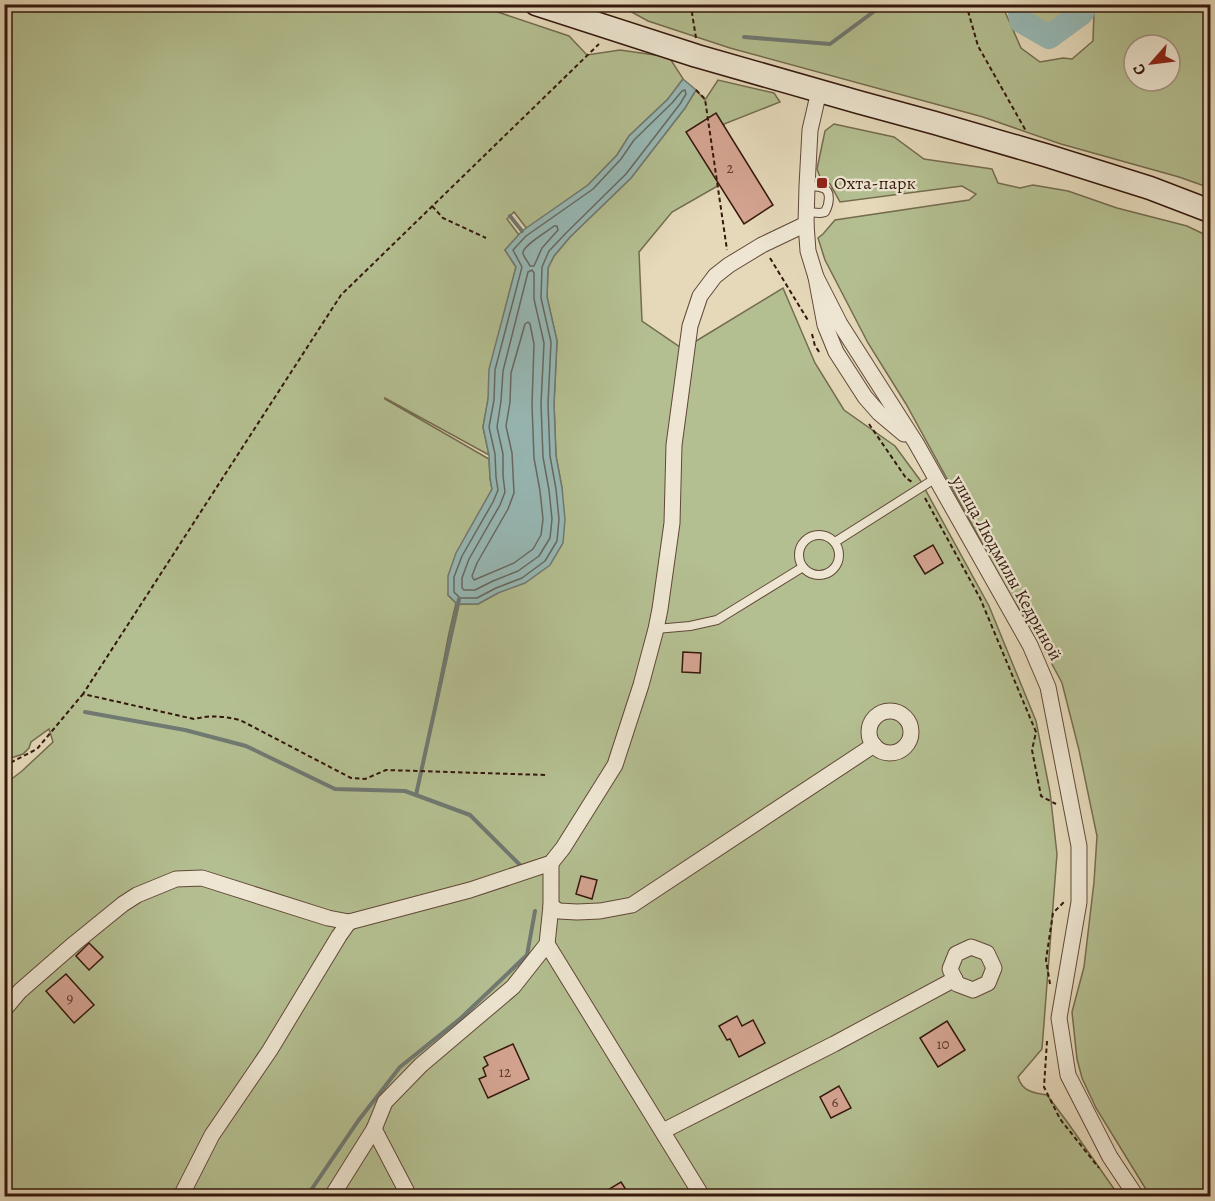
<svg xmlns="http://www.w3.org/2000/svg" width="1215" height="1201" font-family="Alegreya,serif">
	<rect width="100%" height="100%" fill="#e5d9ba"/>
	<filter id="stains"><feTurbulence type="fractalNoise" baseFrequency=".00333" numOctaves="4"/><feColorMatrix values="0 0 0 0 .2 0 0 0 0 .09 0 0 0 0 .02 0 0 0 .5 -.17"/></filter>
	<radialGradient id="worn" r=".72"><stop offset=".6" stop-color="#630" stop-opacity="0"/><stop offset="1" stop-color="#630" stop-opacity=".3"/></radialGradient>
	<g fill="#b4bf91" stroke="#746c4f" stroke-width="1.5" fill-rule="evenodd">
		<path d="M5 5H477L569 36 587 55 620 50 669 57 682 77 683 79 668 99 629 136 617 155 588 185 527 229 514 212 507 219 519 235 505 250 516 267 505 310 483 427 489 455 385 398V399L489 459 490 478 492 489 448 595 456 603 449 633 436 700 459 604H478L498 593 562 488 556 456 554 404 557 341 547 297 548 268 554 256 570 237 631 178 685 108 696 90 705 100 718 80 774 93 780 102 724 124 728 180 672 212 639 252 642 321 683 349 783 288 815 363 844 410 895 446 920 480 989 606 1036 721 1050 792 1057 854 1042 1049 1018 1077C1022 1091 1033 1093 1047 1095L1068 1123 1119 1196H5V784L22 771 53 742 49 729 31 742 29 748 23 754 5 760Z"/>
		<path d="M696 5H1003L1006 14 1021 48 1040 62 1063 58 1072 59 1093 41 1094 12 1100 5H1210V188L1179 177 1061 144 983 117 730 48 648 21 619 5H688L692 12ZM1134 45H1170V81H1134Z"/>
		<path d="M1028 5V4L1074 5 1073 7 1045 28 1029 15Z"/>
		<path d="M834 124 894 137 924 159 992 169 998 183 1020 188 1033 185 1068 191 1117 208 1187 226 1210 237V1196H1150L1096 1108 1082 1078 1077 1059 1072 1012 1084 967 1094 882 1097 836 1079 750 1062 683 1036 634 1001 582 980 539 906 404 868 343 825 260 818 238 823 234 835 220 969 200 976 194 962 186 840 202 830 184 820 177 817 169 825 131Z"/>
	</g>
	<path fill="#97b9b6" stroke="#707972" stroke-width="1.5" d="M683 79 696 90 685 108 631 178 570 237 554 256 548 268 547 297 557 341 554 404 556 456 562 488 565 519 563 543 550 565 525 583 498 593 478 604H457L448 595V576L456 553 492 489 490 478 489 455 483 427 488 399 489 369 516 267 505 250 522 231 588 185 617 155 629 136 668 99Z"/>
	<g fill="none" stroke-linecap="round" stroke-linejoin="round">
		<g stroke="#666862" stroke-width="1.5">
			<path d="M685 90 686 94 680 104 626 174 566 233 549 251 542 267 541 298 551 342 548 404 550 456 556 489 559 519 557 541 545 561 522 578 496 588 477 598H460L454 592V577L462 556 493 502 498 490 496 477 495 454 489 427 494 400 495 370 522 267 513 250 526 236 593 189 621 159 634 140 672 103 682 91Z"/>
			<path d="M554 226H557L558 230 542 248 534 266H530C529 263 523 256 523 253 522 246 548 231 554 226Z"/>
			<path d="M532 270 534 273V299L544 343 541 404 543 457 549 490 552 519 550 538 539 556 518 571 493 581 475 590H464L462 588V578L469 559 500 505 505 492 503 476V454L497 427 501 401 503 371 528 272Z"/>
			<path d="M528 322 530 324 534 344 532 405 534 458 540 491 543 519 541 535 533 549 514 563 474 580 472 576 477 563 508 509 514 493 512 453 506 426 510 402 511 373 525 324Z"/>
		</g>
		<g stroke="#707972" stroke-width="4">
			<path d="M744 37 830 44 884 4"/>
			<path d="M510 216 522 231"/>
			<path d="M85 712 185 730 246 746 335 789 405 791 470 815 524 869"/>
			<path d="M416 795 459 599"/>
			<path d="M307 1196 358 1121 400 1067 461 1018 527 955 535 911"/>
		</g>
		<path stroke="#97b9b6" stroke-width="24" d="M1019 4 1021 21 1049 37 1082 13 1086 4"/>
	</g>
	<g fill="#d4a491" stroke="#35180d" stroke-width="1.5">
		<path d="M716 113 773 205 744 224 686 132Z"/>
		<path d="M933 545 943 563 925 574 914 556Z"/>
		<path d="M683 652 701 653 700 673 682 672Z"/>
		<path d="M581 876 597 880 592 899 576 894Z"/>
		<path d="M89 943 103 957 89 970 76 956Z"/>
		<path d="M66 974 94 1005 74 1023 46 991Z"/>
		<path d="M737 1016 742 1026 753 1020 765 1043 739 1057 730 1039 727 1040 719 1026Z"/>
		<path d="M947 1021 965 1050 938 1067 920 1038Z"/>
		<path d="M513 1044 529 1079 488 1098 479 1079 486 1076 483 1068 488 1065 484 1057Z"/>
		<path d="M839 1086 851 1108 831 1118 820 1097Z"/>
		<path d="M621 1182 630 1196H602L601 1194Z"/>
	</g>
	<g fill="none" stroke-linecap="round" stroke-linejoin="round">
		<defs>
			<g id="lane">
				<path d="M806 212 820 213 825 212C829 205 832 191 823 188 818 186 811 186 807 186"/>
				<circle cx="819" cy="555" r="20"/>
				<path d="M835 542 936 478"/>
				<path d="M656 629 690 626 717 620 803 567"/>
			</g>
			<g id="street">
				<path d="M819 91 810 130 807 186 806 224 808 251 816 277 825 325 836 352 865 397 879 413 904 434"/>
				<path d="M816 277 840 324 916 443 1030 645 1048 687 1079 846V902L1059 1018 1068 1075 1110 1157 1136 1196"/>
				<circle cx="890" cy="732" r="21"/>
				<path d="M551 906 559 911 577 912 600 911 632 905 874 745"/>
				<path d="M547 944 702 1196"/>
				<path d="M971 947 987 953 994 968 988 983 973 990 957 984 950 969 956 954Z"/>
				<path d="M4 1010 20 991 75 943 123 904 137 895 176 879 202 878 328 918 349 922 470 890 551 863 563 848 615 765 641 685 656 629 660 609 672 523 674 445 690 326 700 296 715 276 729 265 762 245 806 224"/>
				<path d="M374 1129 409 1196"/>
				<path d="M663 1131 834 1044 955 979"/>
				<path d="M181 1196 212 1135 270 1050 339 936 349 922"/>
				<path d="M332 1196 374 1129 385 1102 421 1065 513 987 547 944 551 906V863"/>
			</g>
			<path id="secondary" d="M536 4 697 56 858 102 935 123 1045 155 1150 188 1210 211"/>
		</defs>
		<use href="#lane" stroke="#614838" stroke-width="10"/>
		<use href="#street" stroke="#614838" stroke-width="17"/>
		<use href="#secondary" stroke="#35180d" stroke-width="25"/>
		<g stroke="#35180d" stroke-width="2" stroke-dasharray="4.5 3" stroke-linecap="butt">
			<path d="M693 4 692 13 696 38"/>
			<path d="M966 4 978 46 1026 131"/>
			<path d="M696 90 705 99 727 250"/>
			<path d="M432 206 443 218 486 238"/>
			<path d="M770 258 809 322"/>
			<path d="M812 334 815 346 820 353"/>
			<path d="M869 424 906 478 912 482"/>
			<path d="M925 498 980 598 1036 732 1032 750 1041 796 1056 804"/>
			<path d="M4 766 37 749 83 694"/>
			<path d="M545 775 386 770 365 779 351 778 240 720C223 716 210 715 194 719L83 694 341 295 599 44"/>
			<path d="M1050 984 1046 960 1053 913 1064 902"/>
			<path d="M1047 1041 1044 1087 1060 1119 1099 1168"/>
		</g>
		<use href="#lane" stroke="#eee6d2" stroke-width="8"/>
		<use href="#street" stroke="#eee6d2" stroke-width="15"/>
		<use href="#secondary" stroke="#eee6d2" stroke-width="22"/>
	</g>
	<rect fill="#8f2418" stroke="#eee6d2" stroke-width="2" x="816" y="177" width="12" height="12" rx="3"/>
	<g text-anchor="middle" stroke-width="4.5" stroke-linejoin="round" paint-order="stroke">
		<g font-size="15" fill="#5d3b2e">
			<text x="730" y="173">2</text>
			<text x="70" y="1003">9</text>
			<text x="943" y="1049">10</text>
			<text x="505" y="1077">12</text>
			<text x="835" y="1107">6</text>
		</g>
		<g font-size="18" fill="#35180d" stroke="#eee6d2" text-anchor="start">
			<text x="834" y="189">Охта-парк</text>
		</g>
		<g font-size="18" fill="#35180d" stroke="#eee6d2">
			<text transform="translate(1007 568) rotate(61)" y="6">улица Людмилы Кедриной</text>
		</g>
	</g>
	<rect width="1215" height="1201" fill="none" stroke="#e5d9ba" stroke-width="24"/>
	<rect x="6" y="6" width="1203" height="1189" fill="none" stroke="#35180d" stroke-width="3"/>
	<rect x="12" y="12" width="1191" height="1177" fill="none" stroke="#35180d" stroke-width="1.5"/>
	<g transform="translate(1152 63) rotate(242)"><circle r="28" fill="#eee6d2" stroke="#a49483" stroke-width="1.5"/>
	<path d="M0-4.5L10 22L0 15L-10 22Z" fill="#8f2418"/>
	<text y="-9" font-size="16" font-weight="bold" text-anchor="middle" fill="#35180d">С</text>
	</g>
	<rect width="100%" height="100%" filter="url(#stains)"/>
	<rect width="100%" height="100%" fill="url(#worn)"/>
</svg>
